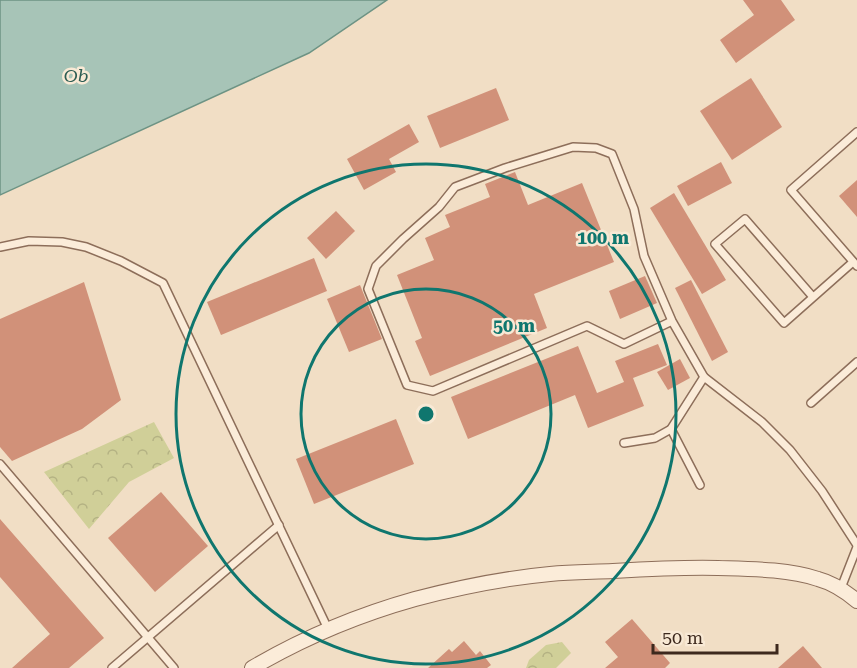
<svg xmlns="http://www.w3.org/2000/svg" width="857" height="668" font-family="'Roboto Serif',serif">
	<defs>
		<pattern id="forest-crowns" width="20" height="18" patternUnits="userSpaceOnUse" patternTransform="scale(1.5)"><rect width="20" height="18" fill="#d0cf98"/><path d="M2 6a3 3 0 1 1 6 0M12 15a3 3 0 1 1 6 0" fill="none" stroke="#b4b283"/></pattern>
	</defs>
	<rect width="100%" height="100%" fill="#f1dec5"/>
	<g fill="url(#forest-crowns)">
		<path d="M154 422 174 458 129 482 89 529 44 472Z"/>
		<path d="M562 642 571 653 556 668H526L529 660 546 645Z"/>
	</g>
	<path fill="#a7c4b7" stroke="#6d9384" stroke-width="1.5" d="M0 0H387L309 53 0 195Z"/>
	<g fill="#d19179">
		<path d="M743 0H781L795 20 736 63 720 40 754 15Z"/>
		<path d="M751 78 782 127 732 160 700 111Z"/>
		<path d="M496 88 509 120 440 148 427 116Z"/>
		<path d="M409 124 419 142 389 159 396 172 364 190 347 159Z"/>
		<path d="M721 162 732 183 688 206 677 186Z"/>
		<path d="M515 172 528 205 582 183 614 262 534 294 547 328 430 376 415 341 422 338 397 275 434 260 425 238 450 227 445 215 490 197 485 184Z"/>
		<path d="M857 180V217L839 196Z"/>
		<path d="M674 193 726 280 702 294 650 208Z"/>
		<path d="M336 211 355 231 326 259 307 238Z"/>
		<path d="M314 258 327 291 221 335 207 302Z"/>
		<path d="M645 276 657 303 620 319 609 291Z"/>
		<path d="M691 280 728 352 712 361 675 288Z"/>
		<path d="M84 282 121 400 82 429 12 461 0 447V319Z"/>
		<path d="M360 285 382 339 349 352 327 299Z"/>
		<path d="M658 344 667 365 633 378 644 406 588 428 575 395 468 439 451 397 578 346 597 393 624 382 615 361Z"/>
		<path d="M680 359 690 378 668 390 657 372Z"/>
		<path d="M396 419 414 464 314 504 296 459Z"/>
		<path d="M161 492 208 546 155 592 108 538Z"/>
		<path d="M0 519 104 638 69 668H12L50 634 0 577Z"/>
		<path d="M632 619 670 663 665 668H605L618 657 605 642Z"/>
		<path d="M464 641 476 655 480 651 491 665 487 668H428L449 649 452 652Z"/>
		<path d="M803 646 822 668H778Z"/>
	</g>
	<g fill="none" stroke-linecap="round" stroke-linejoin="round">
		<defs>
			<g id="lane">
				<path d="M857 132 791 190 857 266"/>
				<path d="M0 247 29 241 62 242 86 247 121 261 163 283 328 629"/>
				<path d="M813 297 745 219 715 244 784 323 853 262"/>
				<path d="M672 321 624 344 587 326 433 391 407 385 368 289 376 266 403 239 439 207 455 187 505 168 573 147 596 148 612 154 634 209 644 256 672 321 704 377 762 422 790 450 822 491 857 545"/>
				<path d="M811 403 857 362"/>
				<path d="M671 429 700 485"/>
				<path d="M624 443 655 438 671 429 704 377"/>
				<path d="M0 464 174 668"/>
				<path d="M841 588 857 547"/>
				<path d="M112 668 279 525"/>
			</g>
			<path id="street" d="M252 668C303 638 358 615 415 599 457 588 507 578 550 574 571 572 592 572 613 571 648 569 683 567 718 568 750 569 788 569 818 579 833 583 845 591 857 601"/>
		</defs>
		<use href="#lane" stroke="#8d6e5a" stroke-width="10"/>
		<use href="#street" stroke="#8d6e5a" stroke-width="16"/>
		<use href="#lane" stroke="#fbecd9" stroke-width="7"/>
		<use href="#street" stroke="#fbecd9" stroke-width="14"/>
	</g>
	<g fill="none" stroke="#0f766e" stroke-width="3">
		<circle cx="426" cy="414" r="125"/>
		<circle cx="426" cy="414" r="250"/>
	</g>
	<g text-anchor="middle" stroke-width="5" stroke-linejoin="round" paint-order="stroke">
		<g font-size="18" font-style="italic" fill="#2d5d53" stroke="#f8e9d5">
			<text x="76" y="82">Ob</text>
		</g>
	</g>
	<circle cx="426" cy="414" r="9" fill="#0f766e" stroke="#f8e9d5" stroke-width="3"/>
	<g font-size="18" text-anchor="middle" font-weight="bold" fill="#0f766e" stroke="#f8e9d5" stroke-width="5" stroke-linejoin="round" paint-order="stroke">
		<text x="603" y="244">100 m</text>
		<text x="514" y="332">50 m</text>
	</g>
	<path d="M653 644v9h124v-9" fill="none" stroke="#3d291e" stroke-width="3"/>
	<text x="662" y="644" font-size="18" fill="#3d291e" stroke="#f8e9d5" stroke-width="4.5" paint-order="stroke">50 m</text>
</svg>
